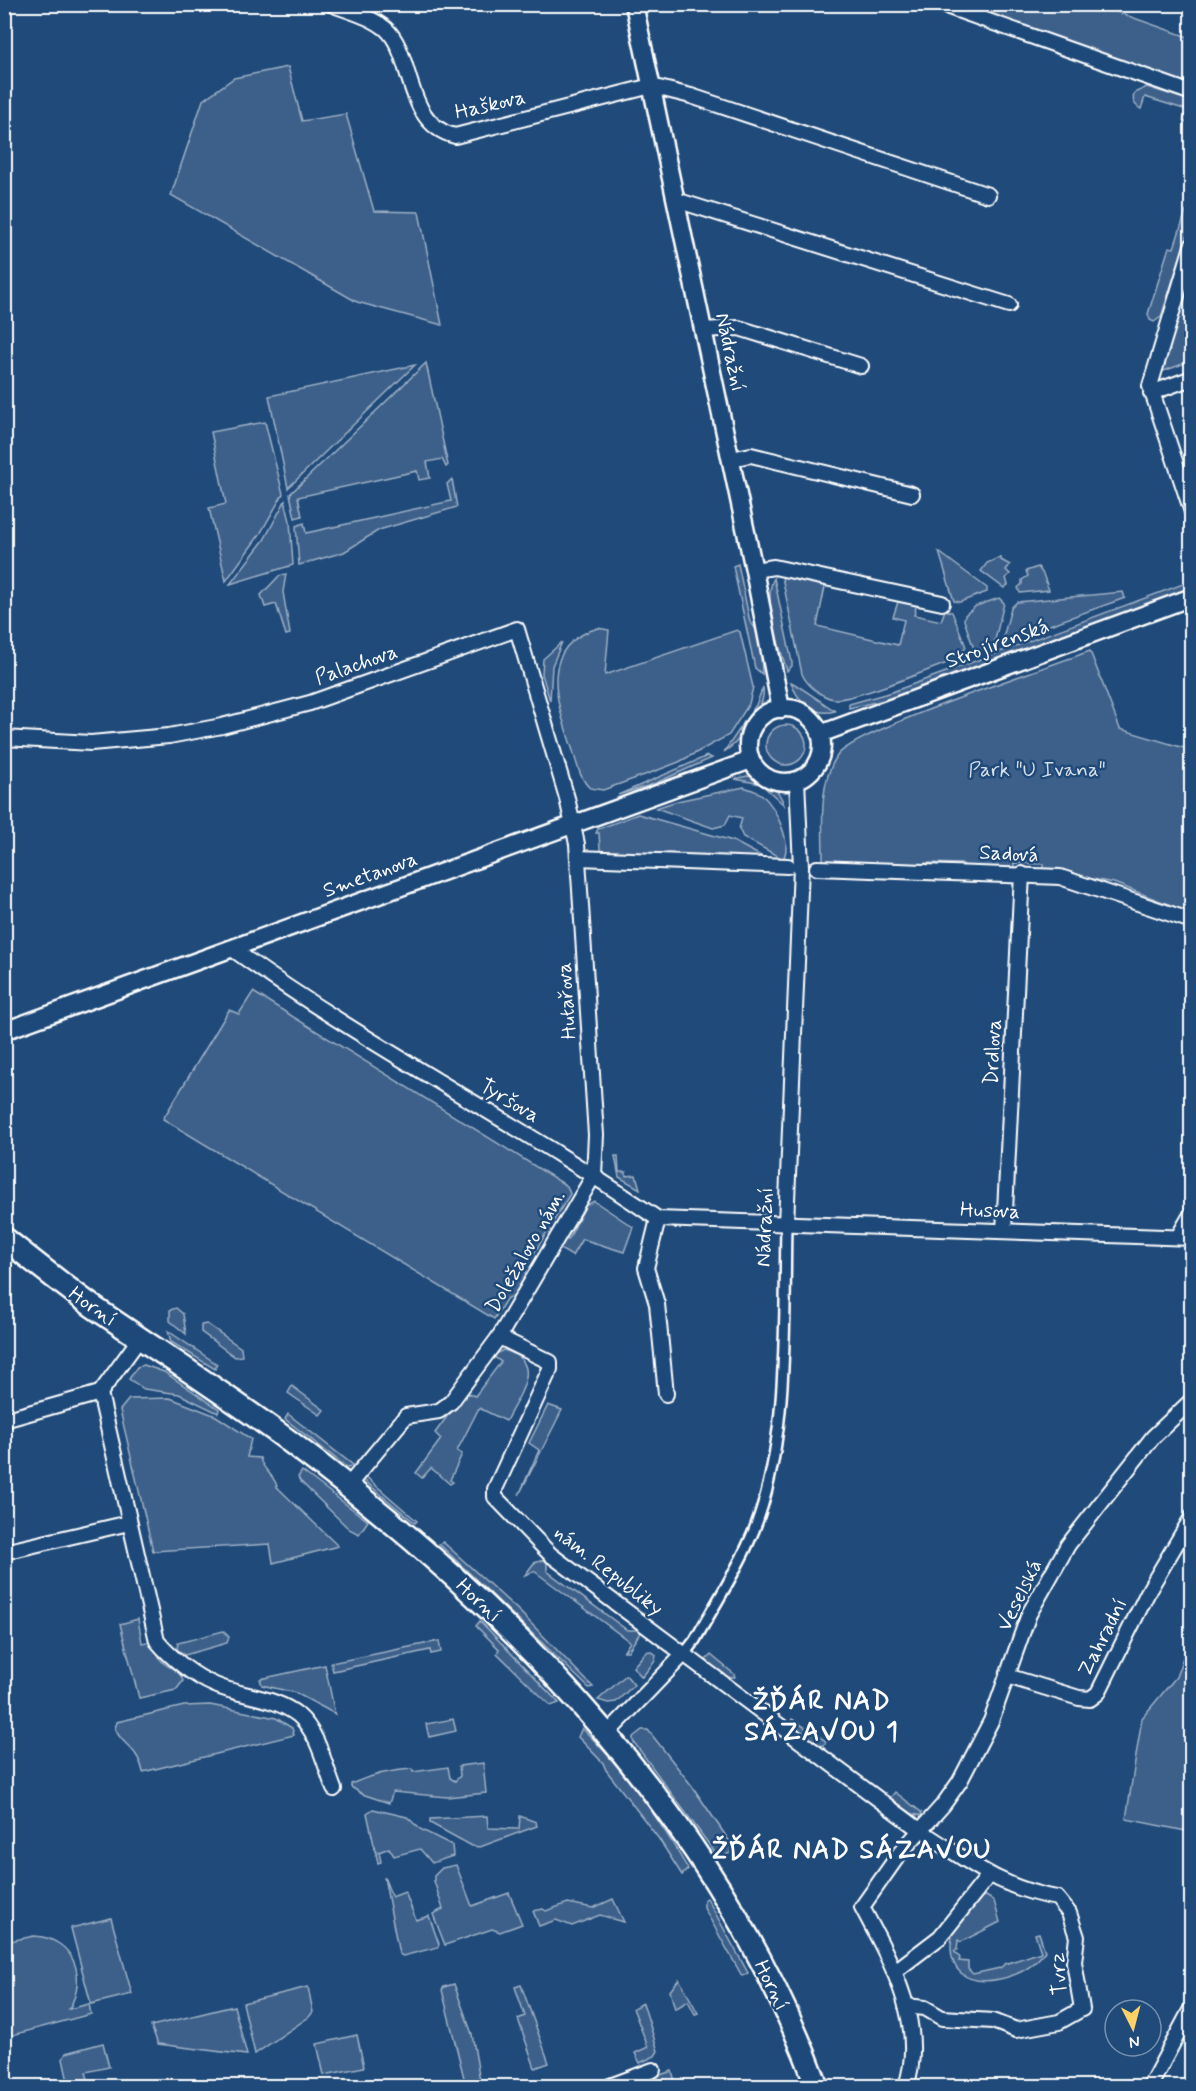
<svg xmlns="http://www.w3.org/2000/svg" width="1196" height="2091" font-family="Mynerve,sans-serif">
	<rect width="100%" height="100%" fill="#1f4a7a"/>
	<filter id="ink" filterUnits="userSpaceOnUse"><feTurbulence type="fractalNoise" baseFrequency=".0167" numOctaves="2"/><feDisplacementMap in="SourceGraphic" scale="12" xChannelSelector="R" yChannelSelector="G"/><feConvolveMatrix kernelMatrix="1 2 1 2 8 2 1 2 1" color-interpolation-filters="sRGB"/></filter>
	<g filter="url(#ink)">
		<g fill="#3c618b" stroke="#9eb0c5" stroke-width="1.5">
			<path d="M958 5H1097L1191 38V86Z"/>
			<path d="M288 67 302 121 346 114 374 211 419 212 442 325 357 302 171 195 203 100 234 78Z"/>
			<path d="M1147 87 1191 101V125L1183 121 1187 110 1145 97 1141 109C1134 105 1132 101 1134 93Z"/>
			<path d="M1189 210 1191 224 1161 317 1154 322 1150 320 1148 314 1169 247 1174 248 1186 211Z"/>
			<path d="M1191 275V361L1161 372Z"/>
			<path d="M426 363 448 465 446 467 442 459 427 462 430 478 419 480 417 471 298 497 302 516 295 518 290 494Z"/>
			<path d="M415 365 288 488 269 396Z"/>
			<path d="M265 422 283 494 260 534 226 581 209 508 226 504 211 432Z"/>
			<path d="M452 479 457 507 379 530 344 552 299 565 296 526 304 523 306 533 451 501 447 484Z"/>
			<path d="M285 501 290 521 293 565 230 584 264 540Z"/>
			<path d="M939 552 987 588V592L960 602 954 601Z"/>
			<path d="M1001 557V560L1010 565 1006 570 1010 574 1006 578 1008 585 1004 588 981 571 987 563Z"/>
			<path d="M738 564 750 622C763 633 761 658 762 674L755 668 733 566Z"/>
			<path d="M1038 567 1043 574 1049 590 1020 593 1018 588 1022 584V580L1028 576 1026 571Z"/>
			<path d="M781 572 826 582 817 626 898 645 904 620 893 617 899 599 917 604 914 615 941 621 945 610 952 612 966 647 958 659C935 667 854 701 834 699 821 697 807 685 802 674Z"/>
			<path d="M286 574 283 592 290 634 286 635 276 604 265 607 261 595 279 576Z"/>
			<path d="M774 578 792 662V666L787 671C780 647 762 600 774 578Z"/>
			<path d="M1191 581V588L893 698 849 708V704L892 692Z"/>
			<path d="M1123 592 1125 598 1002 642 1011 608 1017 602Z"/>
			<path d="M999 598 1004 603 994 644 980 650 974 649 964 620 965 615 976 606Z"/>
			<path d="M598 628 609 630 605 675 737 630 740 632 753 687 749 704 729 735 679 762 653 772 603 790 590 788C579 779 576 759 571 745 556 701 537 646 598 628Z"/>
			<path d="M562 642 552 666 550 701 542 674 543 659Z"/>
			<path d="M1090 651 1120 729 1191 750V913L1114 883 1043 870V864L1014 863V867L963 868V864L925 863 922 866 823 860C823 827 818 784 837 756 853 731 1050 666 1090 651Z"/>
			<path d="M791 682C796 684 829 707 835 711 814 717 797 701 791 682Z"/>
			<path d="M763 687C765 705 757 708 749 722 740 737 740 741 724 752L756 705Z"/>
			<circle cx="786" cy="745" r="20"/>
			<path d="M707 756 712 758 651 785 618 795Z"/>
			<path d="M747 776C765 777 779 788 784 805L761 784 735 779Z"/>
			<path d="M744 787C749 789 757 791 762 795 775 806 793 843 783 859L743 837 739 829 742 818 730 815 725 825 713 828 656 808 677 801Z"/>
			<path d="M638 814 733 841 772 862 598 855 600 849 599 833H596L598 829Z"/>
			<path d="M253 992 567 1186 570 1194 525 1268 526 1278 514 1297 507 1298 494 1319 163 1119 229 1010 239 1014Z"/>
			<path d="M615 1156H618L619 1172H626V1176L636 1175 640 1189 619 1177Z"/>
			<path d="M594 1201 633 1227 624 1252 582 1239 572 1256 560 1249 565 1239 568 1240 586 1205Z"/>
			<path d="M176 1308 183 1314 186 1334 170 1321V1310Z"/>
			<path d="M207 1324 241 1348 242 1356 235 1357 201 1332V1325Z"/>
			<path d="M168 1331 217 1364 215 1369 171 1342Z"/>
			<path d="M503 1350C546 1361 519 1395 506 1421L479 1408 457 1451 462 1454 450 1480 453 1482 450 1484 431 1468 422 1478 416 1473 441 1439 435 1433 465 1392 475 1396 501 1362 493 1356Z"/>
			<path d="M144 1365 164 1372 219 1409 218 1413 179 1394 144 1389 129 1379 137 1367Z"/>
			<path d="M292 1386 324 1410 320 1415 288 1393Z"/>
			<path d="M170 1398 216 1416 251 1439 247 1457 260 1458C262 1470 275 1475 277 1487L338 1546 273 1563 270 1544 153 1551 120 1410 129 1399Z"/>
			<path d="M548 1405 562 1410 519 1495 539 1450 529 1443Z"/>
			<path d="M288 1414 353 1465 348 1468 285 1419Z"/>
			<path d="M302 1471 368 1521 359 1534 349 1529 300 1481 298 1477Z"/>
			<path d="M364 1475 417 1521 415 1523 361 1478Z"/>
			<path d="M443 1542 519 1611 593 1687 589 1688 439 1544Z"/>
			<path d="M547 1559V1571L627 1630H642L628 1651H624L630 1642 534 1571 525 1575 534 1563Z"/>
			<path d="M138 1619 142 1643 153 1641C156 1648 158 1660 165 1664 173 1670 180 1670 183 1681L176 1690 139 1698 120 1624Z"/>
			<path d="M480 1621 559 1703 551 1706 497 1653 499 1649 476 1626Z"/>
			<path d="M223 1631 229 1637 227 1643 185 1655 177 1649 178 1643Z"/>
			<path d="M1191 1635V1832L1126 1819 1142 1718 1176 1677Z"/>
			<path d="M439 1641 441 1652 431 1654 430 1650 333 1671 331 1663Z"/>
			<path d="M650 1651 656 1655 655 1661 642 1677 633 1667 646 1652Z"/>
			<path d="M711 1655 734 1674 735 1677 729 1678 707 1663 706 1660Z"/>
			<path d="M325 1665 335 1714 296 1693 262 1685 260 1679Z"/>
			<path d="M626 1675 634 1685 616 1702 608 1703 598 1700Z"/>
			<path d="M210 1705 276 1718 292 1728 294 1735 143 1772C137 1745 120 1745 115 1728L117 1722 184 1706Z"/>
			<path d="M453 1719 456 1731 429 1737 426 1724Z"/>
			<path d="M792 1719 826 1741 825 1744 821 1746 790 1724Z"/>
			<path d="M582 1728C624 1769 659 1818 688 1869L682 1875 659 1839 606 1770 603 1763 578 1737Z"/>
			<path d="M642 1730H648L692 1786 732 1845 730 1853 715 1860 716 1854 633 1741V1737Z"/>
			<path d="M483 1763 486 1793 447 1797 393 1792 389 1803 362 1794 351 1787V1784C371 1775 390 1770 412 1769L413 1772 448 1767 450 1778 455 1781 460 1776 459 1766Z"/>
			<path d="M895 1792 921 1812 922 1816 913 1814 890 1798Z"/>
			<path d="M373 1809 407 1817 420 1829 452 1845 453 1856 432 1863 420 1849 394 1856 389 1848 379 1852 381 1862 378 1863 367 1813Z"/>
			<path d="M487 1816 488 1828 519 1829 520 1816 536 1822 537 1826 480 1847 472 1846 430 1823V1819Z"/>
			<path d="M456 1865 472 1906 509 1893 522 1924 500 1932 492 1929 445 1945 433 1914 443 1909 434 1881V1876L442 1868Z"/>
			<path d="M384 1877 392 1897 405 1892 416 1920 429 1916 439 1944 438 1947 403 1956 399 1954Z"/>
			<path d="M986 1896 994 1901 1000 1922 961 1942 958 1940 957 1950 954 1951 960 1958 959 1961 968 1962V1969L973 1974 1000 1968 1005 1964 1041 1952 1035 1934 1039 1933 1045 1951C1034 1967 1019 1975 1000 1979 925 1995 949 1898 986 1896Z"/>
			<path d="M707 1898 748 1973 742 1976 704 1908V1900Z"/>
			<path d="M613 1899 624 1922 600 1915 572 1926 556 1920 539 1926 533 1911 543 1909 546 1911 568 1903 593 1908Z"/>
			<path d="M111 1918 132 1994 91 2004 71 1928Z"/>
			<path d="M34 1936C74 1938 88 1977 69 2009L89 2004 91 2014 5 2037V1942Z"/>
			<path d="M679 1979 698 2013 695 2014 688 2001 675 2009 670 1991Z"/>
			<path d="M454 1984 472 2034 481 2086H466L442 1990 444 1987Z"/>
			<path d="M521 1985 549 2063 535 2068 518 2019 525 2016 515 1987Z"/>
			<path d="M308 1987 313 2012 309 2017 255 2054 243 2003Z"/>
			<path d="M643 2003 658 2051 655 2056 640 2063 635 2053 648 2047 633 2008Z"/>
			<path d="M234 2006 247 2055 158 2044 151 2026Z"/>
			<path d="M357 2035 364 2067 324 2075 317 2044Z"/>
			<path d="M103 2043 109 2067 86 2072 90 2086H69L63 2059 66 2053Z"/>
			<path d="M672 2071 676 2085 671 2086H627Z"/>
		</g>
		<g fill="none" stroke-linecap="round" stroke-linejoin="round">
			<defs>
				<path id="pedestrian" d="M684 1654 695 1640C713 1608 733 1577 748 1544 790 1455 784 1322 786 1224"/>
				<g id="minor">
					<path d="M331 4C348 11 371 16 386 29 414 54 404 124 455 136L651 86 691 96 988 195"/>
					<path d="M940 4 1192 93"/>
					<path d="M676 200 1009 305"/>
					<path d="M1192 246 1150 386 1192 512"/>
					<path d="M703 330 739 328 861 366"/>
					<path d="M1151 393 1192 378"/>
					<path d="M731 459 751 455 912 494"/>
					<path d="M754 570 774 567 942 603"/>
					<path d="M4 738 91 743 169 736 222 726 310 703 517 629 567 798 577 844 596 1135 594 1175 499 1337 451 1402 439 1411 406 1416 347 1487"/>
					<path d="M578 858 788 866"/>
					<path d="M817 868 1060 877 1192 921"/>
					<path d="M231 948C368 1047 519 1123 658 1219L1192 1238"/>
					<path d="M658 1219 646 1268 657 1304 666 1394"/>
					<path d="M786 1224 801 867 797 780"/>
					<path d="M1004 1231 1022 874"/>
					<path d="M1178 1237 1192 1213"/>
					<path d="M499 1337 550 1362V1369L495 1489V1497L551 1555 921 1831"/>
					<path d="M100 1393 157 1641C172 1659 194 1676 215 1685 242 1697 274 1696 298 1715 318 1732 325 1766 334 1789"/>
					<path d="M100 1393 140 1338"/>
					<path d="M4 1420 100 1393"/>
					<path d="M4 1552 129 1523"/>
					<path d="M1007 1676 1079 1698 1090 1699 1098 1693 1149 1590 1192 1517"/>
					<path d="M607 1734 684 1654"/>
					<path d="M894 1972 940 1937 989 1875"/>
					<path d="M906 2006 925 2008 942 2018 993 2021 1016 2030 1059 2022 1082 2009 1074 1962 1077 1937 1069 1913 1057 1898C1004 1889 974 1865 930 1837"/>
					<path d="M610 2086 653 2070"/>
					<path d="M906 2086C927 2025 890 1960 862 1907L900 1853 943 1805 960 1781 991 1721 1029 1614 1068 1545 1153 1437 1192 1400"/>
					<path d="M1150 2086 1192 2007"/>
				</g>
				<g id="tertiary">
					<path d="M634 4 754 570 781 709"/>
					<circle cx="785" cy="745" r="37"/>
					<path d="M820 734 1192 597"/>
					<path d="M4 1031 751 760"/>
				</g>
				<path id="primary" d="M4 1238C34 1262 64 1286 95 1308 161 1353 229 1396 293 1444 515 1611 719 1821 817 2086"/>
			</defs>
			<use href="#pedestrian" stroke="#fff" stroke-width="14"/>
			<use href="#minor" stroke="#fff" stroke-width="18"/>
			<use href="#tertiary" stroke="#fff" stroke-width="21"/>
			<use href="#primary" stroke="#fff" stroke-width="26"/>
			<use href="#pedestrian" stroke="#1f4a7a" stroke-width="9"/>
			<use href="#minor" stroke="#1f4a7a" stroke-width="14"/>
			<use href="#tertiary" stroke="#1f4a7a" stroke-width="16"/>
			<use href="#primary" stroke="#1f4a7a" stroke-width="21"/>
		</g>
	</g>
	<g text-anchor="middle" stroke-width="5" stroke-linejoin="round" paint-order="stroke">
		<g font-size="21" fill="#fff" stroke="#1f4a7a">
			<text transform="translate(490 104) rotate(-13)" y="7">Haškova</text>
			<text transform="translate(731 352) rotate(78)" y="7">Nádražní</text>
			<text transform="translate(997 643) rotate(-20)" y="7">Strojírenská</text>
			<text transform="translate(356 664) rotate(-19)" y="7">Palachova</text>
			<text transform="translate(1009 853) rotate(3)" y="7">Sadová</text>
			<text transform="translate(370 874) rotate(-20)" y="7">Smetanova</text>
			<text transform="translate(566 1001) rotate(-94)" y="7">Hutařova</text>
			<text transform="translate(992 1052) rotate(-87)" y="7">Drdlova</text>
			<text transform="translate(510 1100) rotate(31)" y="7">Tyršova</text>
			<text transform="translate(990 1210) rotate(2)" y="7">Husova</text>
			<text transform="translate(764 1227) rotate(-88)" y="7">Nádražní</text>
			<text transform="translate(525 1251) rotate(-60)" y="7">Doležalovo nám.</text>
			<text transform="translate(93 1306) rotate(35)" y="7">Horní</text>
			<text transform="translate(609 1570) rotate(38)" y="7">nám. Republiky</text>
			<text transform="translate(1019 1595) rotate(-64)" y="7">Veselská</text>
			<text transform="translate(479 1600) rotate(43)" y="7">Horní</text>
			<text transform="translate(1102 1637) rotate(-63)" y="7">Zahradní</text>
			<text transform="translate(1058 1974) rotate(-94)" y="7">Tvrz</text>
			<text transform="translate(772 1985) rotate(64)" y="7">Horní</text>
		</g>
		<g font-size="21" fill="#d8dfe8" stroke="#1f4a7a">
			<text x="1037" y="776">Park "U Ivana"</text>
		</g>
		<g font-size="27" font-weight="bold" letter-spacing="1.5" fill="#fff" stroke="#1f4a7a">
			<text x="822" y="1709">ŽĎÁR NAD<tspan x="822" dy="31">SÁZAVOU 1</tspan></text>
			<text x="852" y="1858">ŽĎÁR NAD SÁZAVOU</text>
		</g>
	</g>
	<rect width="1196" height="2091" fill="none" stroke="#1f4a7a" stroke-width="24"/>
	<rect x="12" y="12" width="1172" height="2067" fill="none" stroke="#fff" stroke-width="2" filter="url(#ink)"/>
	<g transform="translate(1133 2028) rotate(174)"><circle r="28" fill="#1f4a7a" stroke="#7992af" stroke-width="1.5"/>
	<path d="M0-4.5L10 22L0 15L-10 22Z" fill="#ffd166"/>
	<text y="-9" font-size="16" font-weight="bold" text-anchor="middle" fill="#ffffff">N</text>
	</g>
</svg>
